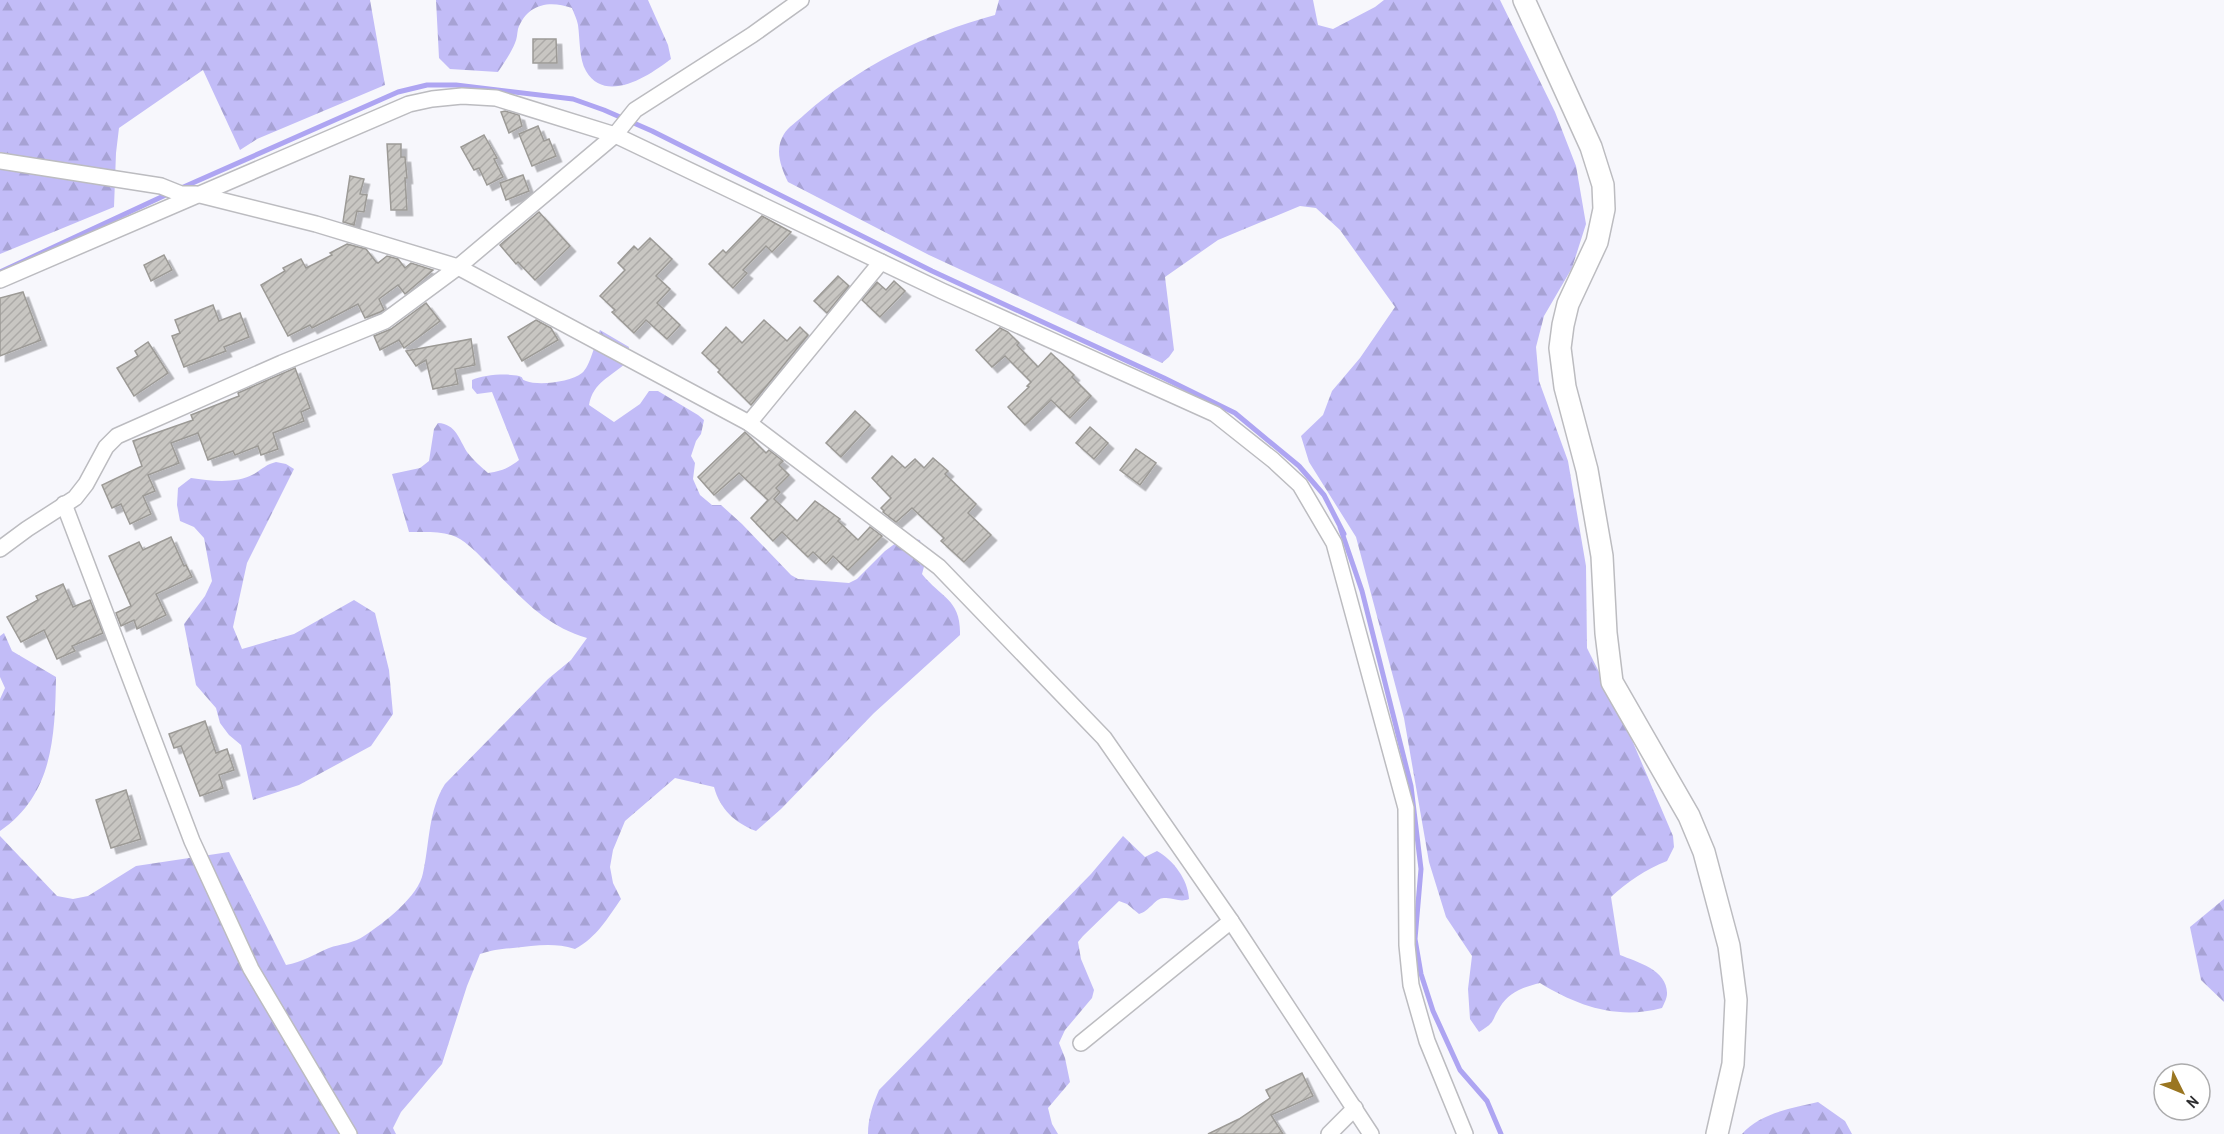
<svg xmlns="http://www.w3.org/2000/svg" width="2224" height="1134" viewBox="0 0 2224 1134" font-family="'Archivo Narrow',sans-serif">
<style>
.forest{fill:url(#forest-firs)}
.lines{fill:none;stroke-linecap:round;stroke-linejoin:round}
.stream{stroke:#aea5f2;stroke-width:5}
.building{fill:url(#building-hatch);stroke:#9c9a96;stroke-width:1.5;filter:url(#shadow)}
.minor-casing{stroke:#bcbcc0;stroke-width:18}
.secondary-casing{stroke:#bcbcc0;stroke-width:24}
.minor{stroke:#fff;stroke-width:15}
.secondary{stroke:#fff;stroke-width:21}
</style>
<defs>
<pattern id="forest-firs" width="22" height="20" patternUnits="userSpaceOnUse" patternTransform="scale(1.5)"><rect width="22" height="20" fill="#c2bcf7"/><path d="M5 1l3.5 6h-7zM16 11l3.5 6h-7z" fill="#a7a2d4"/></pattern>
<pattern id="building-hatch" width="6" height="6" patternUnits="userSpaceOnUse" patternTransform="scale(1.5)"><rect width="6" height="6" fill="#c8c6c2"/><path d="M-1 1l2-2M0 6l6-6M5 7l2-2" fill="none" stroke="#acaaa7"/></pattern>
<filter id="shadow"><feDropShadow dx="5.5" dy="5.5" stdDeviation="0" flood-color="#0004"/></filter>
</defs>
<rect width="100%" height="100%" fill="#f7f7fc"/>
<g class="forest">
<polygon points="0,0 370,0 385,85 257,139 240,150 203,70 119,128 116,153 114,207 0,254"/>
<path d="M436,0H648L668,45L671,59C650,75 606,105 586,71C579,59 580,39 578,25C577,19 574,14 572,8C549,0 527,4 518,29C517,34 517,39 515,43C511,53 504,63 498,72L450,69L439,58Z"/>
<path d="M999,0H1313L1318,25L1333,29L1375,7L1384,0H1500L1555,112L1576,166L1586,224L1572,268L1544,316L1536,347L1539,381L1568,461L1586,566L1587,648L1626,726L1673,836L1674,847L1667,861C1646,869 1627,882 1611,897L1620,955C1637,962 1668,970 1667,994C1667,998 1664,1004 1662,1008C1618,1020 1577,1006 1540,983C1524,987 1509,992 1500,1007C1491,1021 1496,1022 1479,1032L1470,1019L1468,989L1472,956L1446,917L1429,862L1404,718L1356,537L1309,462L1301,436L1323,415L1332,391L1360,358L1395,307L1340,230L1316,208L1300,206L1218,240L1165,277L1174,350L1169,357L1162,363L929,255L788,182C781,167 774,150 784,134C788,127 798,121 804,115C859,66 925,34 995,15Z"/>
<path d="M600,330L629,347L627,362C611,377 593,382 589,405L614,422L640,404L649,391H658L698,415L704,420L701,434L696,441L691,456L695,463L693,479L700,495L712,505H721L742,524L791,575L798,579L849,583L857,579L885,551L904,537L920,540L925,563L922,574C941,598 961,599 960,635L874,713L781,809L756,831C735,823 720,809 714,787L675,778L625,821L613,850L610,867L613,883L621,899C607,919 597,937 575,949C552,942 535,946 513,948C501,949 492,950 480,954L467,986L442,1064L401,1112L393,1128L396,1134H0V836L57,896L73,899L88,896L136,866L229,852L286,965C302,962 315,954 329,948C340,944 355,943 364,936C384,923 419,896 423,873C430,842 428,811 445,784L548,679L571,660L587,638C541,625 517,592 484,560C475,551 464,539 451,535C439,531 422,532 409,532L392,474L420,468L429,461L434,429L438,423C456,424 459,439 467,452C473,460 481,467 488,473C501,471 509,468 519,460L492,392L477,394L472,388V380C482,375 507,373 519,376C525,378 520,379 526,381C539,386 571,382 582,373C590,367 596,340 600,330Z"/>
<path d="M276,462L286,464L294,469L247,563L233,627L242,649L294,634L354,600L375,613L389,670L393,714L371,746L299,785L253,800L241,745L229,735L220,723L216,708L196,685L184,624L205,596L212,581L204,538L194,527L180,521L177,505L178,488L191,478C211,481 236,484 254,474C262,469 267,464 276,462Z"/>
<path d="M4,633L12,651L56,677C55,736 53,795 0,831V699L5,688L0,677V636Z"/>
<path d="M1123,836L1145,857L1157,851C1173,860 1188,879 1189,899C1179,903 1174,897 1164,898C1155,898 1150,911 1139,914L1127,904L1119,901L1083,936L1078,942L1081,959L1094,990L1092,998L1065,1030L1059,1043L1065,1058L1070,1082L1048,1108L1052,1124L1058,1134H868C868,1118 873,1104 879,1090L1091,874Z"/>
<polygon points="2224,899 2224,1002 2201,980 2190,927"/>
<path d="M1818,1102L1845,1121L1852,1134H1742C1760,1113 1792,1108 1818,1102Z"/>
</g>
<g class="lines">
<g class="stream">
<polyline points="179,189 398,92 427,85 456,85 573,99 604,110 652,131 932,271 1164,378 1235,413 1299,466 1324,495 1344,534 1340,527 1362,591 1411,786 1421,869 1415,939 1421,974 1433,1011 1460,1070 1487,1101 1501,1134"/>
<polyline points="0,272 170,193"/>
</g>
</g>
<g class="building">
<polygon points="533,39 556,39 557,63 533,63"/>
<polygon points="505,111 519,115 522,126 509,133 501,112"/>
<polygon points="538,126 544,141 549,139 556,156 532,166 519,134"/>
<polygon points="484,135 497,158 494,159 503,177 487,185 479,168 474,170 461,147"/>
<polygon points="387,144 401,144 401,157 405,157 407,178 405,178 407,210 391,210"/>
<polygon points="523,175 529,191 506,200 500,183"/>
<polygon points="350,176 364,179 360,194 367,195 364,212 357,211 354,225 343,222"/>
<polygon points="539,212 570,246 535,280 518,262 516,264 500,245"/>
<polygon points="762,216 791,232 772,252 766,246 743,270 747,273 733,288 709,264 723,250 726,253"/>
<polygon points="650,238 672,259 656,276 670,289 657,303 680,325 667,339 646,320 634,333 612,312 615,310 600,296 625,270 618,263 634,246 638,250"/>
<polygon points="347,244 366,249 376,262 378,263 387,256 398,259 405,268 411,263 433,270 405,294 398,285 379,299 384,310 380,312 365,318 358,304 312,328 310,325 288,336 261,285 285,271 283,268 301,259 306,268 332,255 330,253"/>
<polygon points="164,255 172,270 151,281 144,265"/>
<polygon points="838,276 849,286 827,313 814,301"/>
<polygon points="894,281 905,291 880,317 862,300 877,282 886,290"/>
<polygon points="23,292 41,340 0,356 0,298"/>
<polygon points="426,303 440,321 404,348 399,340 380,350 374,336 391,329"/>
<polygon points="213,305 219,321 240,313 249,337 224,347 226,351 184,367 172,336 180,333 175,320"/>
<polygon points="536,320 551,328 558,340 522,361 508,337"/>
<polygon points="764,320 787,341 800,327 808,335 751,405 718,372 720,370 702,353 726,327 742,343"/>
<polygon points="1000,328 1008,332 1019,343 1017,345 1038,367 1051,353 1074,375 1072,377 1091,396 1070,418 1051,400 1025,425 1008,407 1029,387 1027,386 1031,382 1005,356 992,367 976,350"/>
<polygon points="471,339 475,365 455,369 458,384 433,389 426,360 416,366 406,351"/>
<polygon points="148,342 168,373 134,396 117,368 138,356 135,351"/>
<polygon points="295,368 310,408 301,412 304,421 273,433 278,449 261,455 258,446 235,455 233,451 208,460 198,433 171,443 179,463 148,475 155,491 143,496 151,514 130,524 121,504 112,508 102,485 142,466 133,441 193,420 191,415 239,396 238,393"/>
<polygon points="855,411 870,425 841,457 826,443"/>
<polygon points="1090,427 1108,443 1094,459 1076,443"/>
<polygon points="745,432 766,453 769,450 783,461 779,465 789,475 776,488 780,492 774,499 797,521 815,501 840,519 838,521 858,540 870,527 882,536 848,570 833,556 826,564 813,552 808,557 782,532 773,541 751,518 768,500 739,473 714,495 698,477"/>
<polygon points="1136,449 1156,463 1140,485 1120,470"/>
<polygon points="892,456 905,468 915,459 924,468 933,458 948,471 945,474 976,504 968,513 991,535 964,562 941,541 944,538 912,508 896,522 883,512 884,511 881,508 891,498 872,478"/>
<polygon points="171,537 184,566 186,565 192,577 156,594 166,615 137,629 134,620 121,626 116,613 131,606 109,556 139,542 143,550"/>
<polygon points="63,584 73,607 90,600 103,633 72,646 75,651 57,659 44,630 21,642 7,617 38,600 36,596"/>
<polygon points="205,721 216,753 227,749 234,770 219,775 223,788 200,796 181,746 174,748 169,734"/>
<polygon points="126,790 141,839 111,848 96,800"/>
<polygon points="1302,1073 1313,1096 1271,1115 1283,1134 1208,1134 1239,1119 1270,1098 1266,1090"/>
</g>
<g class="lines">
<defs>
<g id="minor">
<polyline points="0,161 161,186 181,194 196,194 316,224 458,267 749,423 939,567 1104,738 1231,921 1371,1134"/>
<polyline points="0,280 409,104 432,99 462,96 496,98 615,135 942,291 1215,414 1273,460 1300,485 1334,543 1406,808 1407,945 1411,985 1427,1041 1465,1134"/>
<polyline points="749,423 881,262"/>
<polyline points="64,504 192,841 251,969 349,1134"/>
<polyline points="0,549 27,529 75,498 86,484 106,447 117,436 282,363 385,321 458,267 615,135 635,110 752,35 801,0"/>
<polyline points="1081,1043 1231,921"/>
<polyline points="1329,1134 1355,1108"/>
</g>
<polyline id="secondary" points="1524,0 1591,147 1603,185 1604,209 1597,242 1568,304 1563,325 1560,348 1565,387 1587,470 1602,556 1606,633 1612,682 1689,816 1704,852 1729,946 1736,1000 1733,1064 1717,1134"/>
</defs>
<use href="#minor" class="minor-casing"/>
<use href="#secondary" class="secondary-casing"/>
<use href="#minor" class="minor"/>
<use href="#secondary" class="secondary"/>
</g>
<g transform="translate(2182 1092) rotate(133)"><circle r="28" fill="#ffffff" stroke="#ababac" stroke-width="1.5"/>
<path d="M0-4.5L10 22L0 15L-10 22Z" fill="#9a7621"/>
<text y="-9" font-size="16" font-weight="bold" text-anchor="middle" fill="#2e2e30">N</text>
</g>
</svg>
